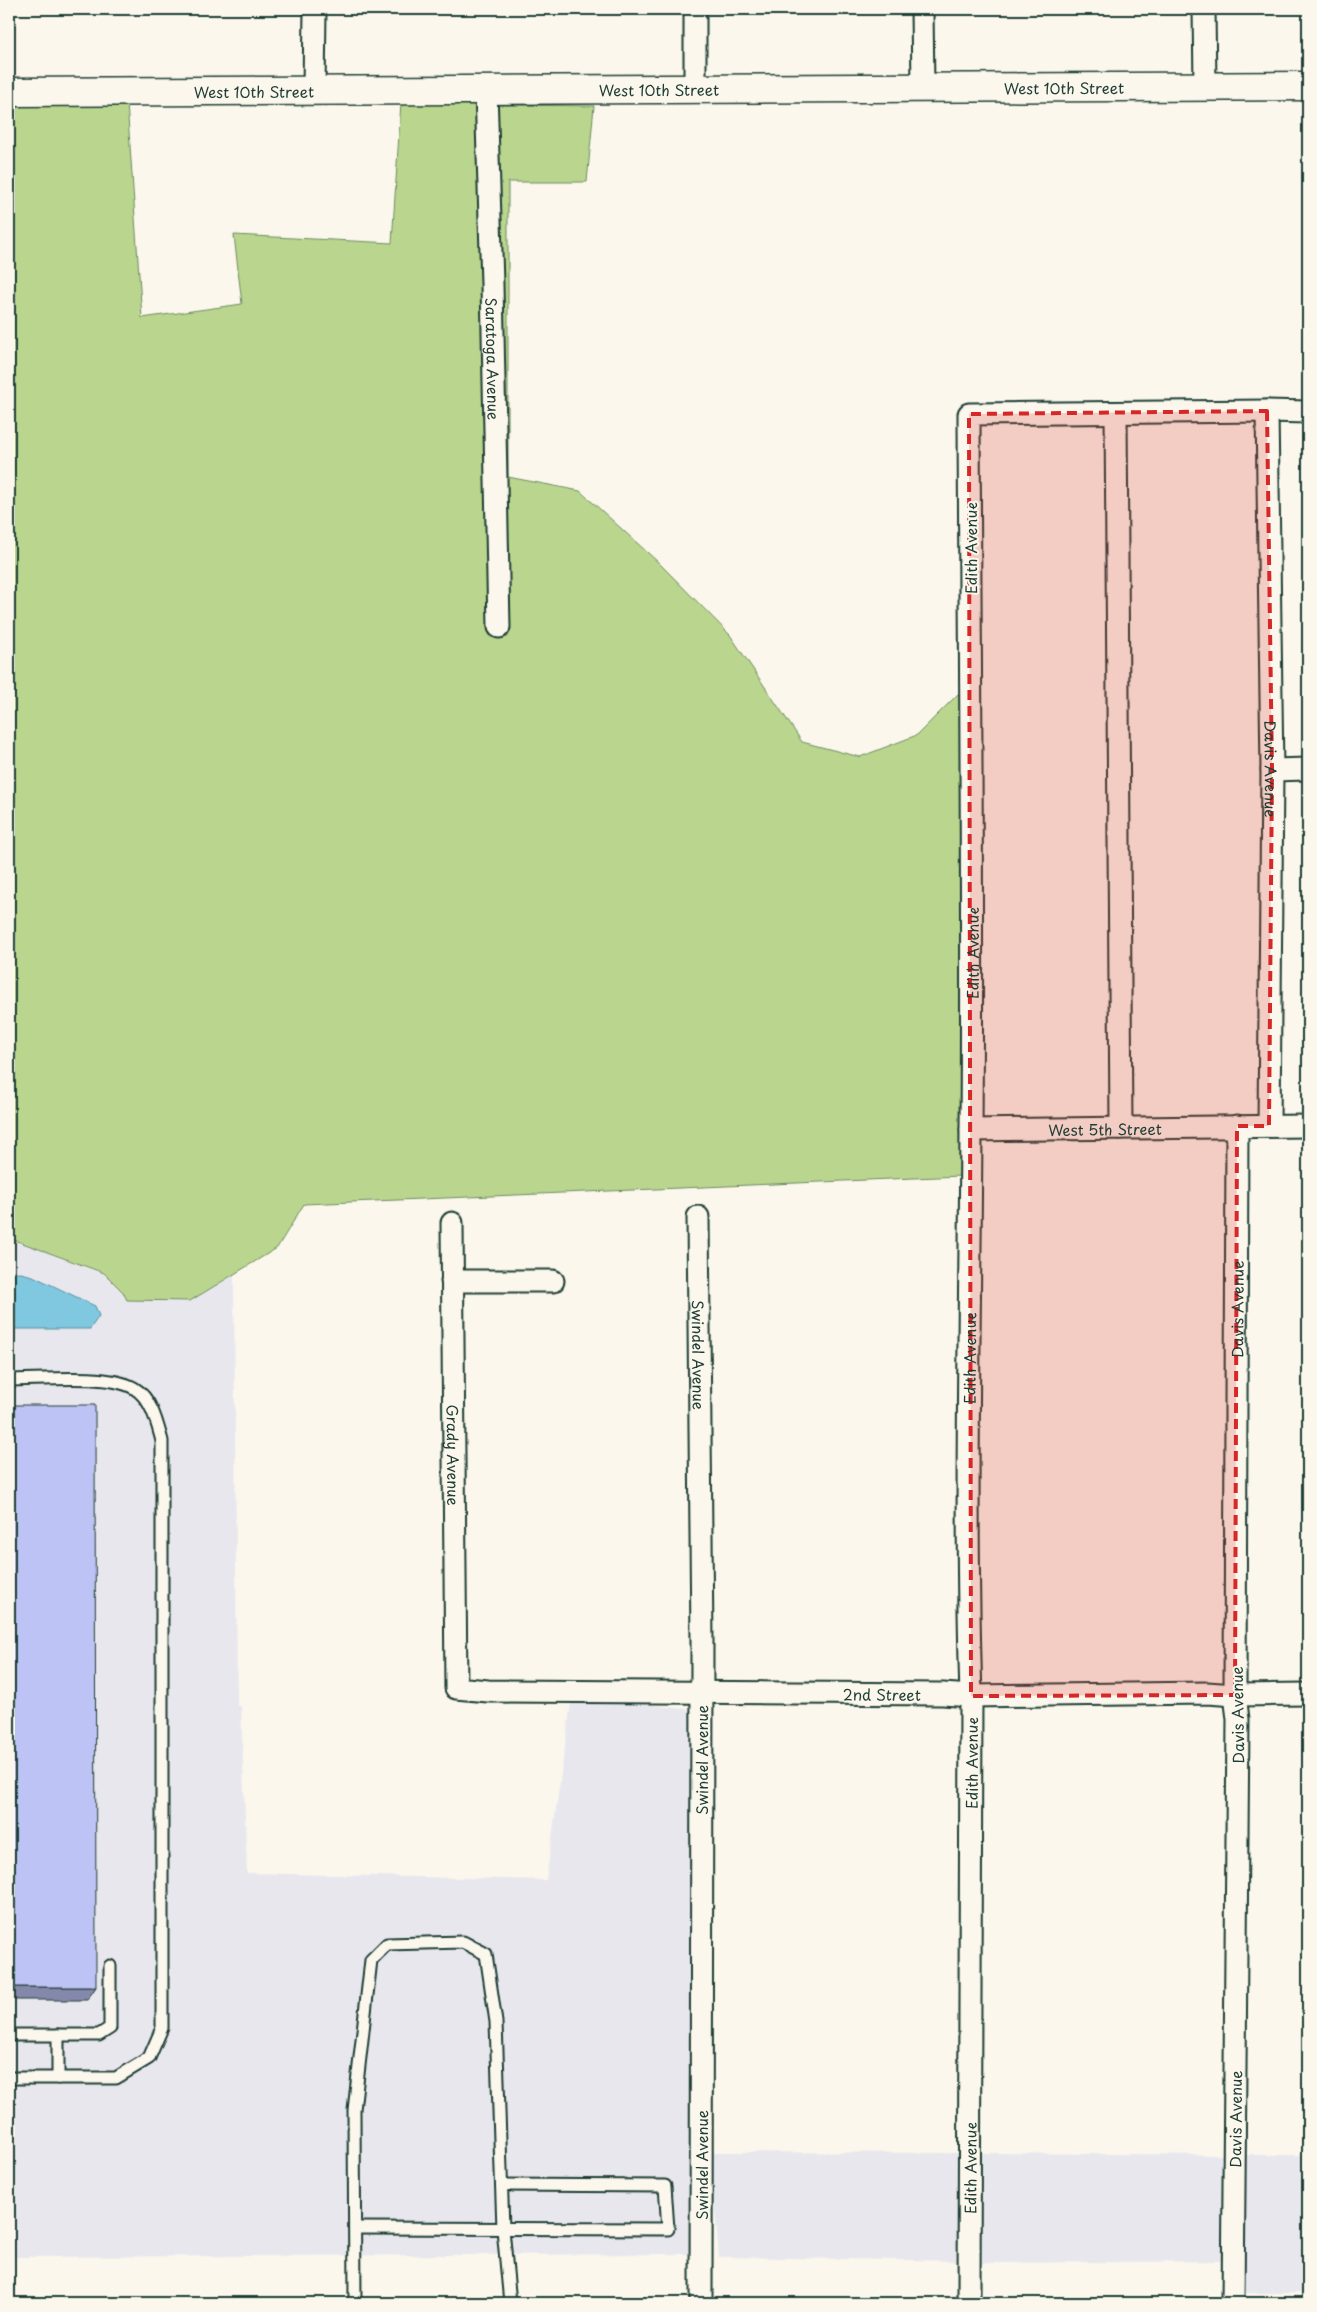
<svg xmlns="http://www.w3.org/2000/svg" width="1317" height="2312" viewBox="0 0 1317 2312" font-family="'Playpen Sans',sans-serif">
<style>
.built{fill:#e8e7ee}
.green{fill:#bad68e;stroke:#6c8a61}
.water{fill:#7fc8e0;stroke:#59909b}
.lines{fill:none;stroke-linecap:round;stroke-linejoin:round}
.service-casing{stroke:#1f3d34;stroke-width:15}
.minor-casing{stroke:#1f3d34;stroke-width:25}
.tertiary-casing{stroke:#1f3d34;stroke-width:31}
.service{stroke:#fbf7ec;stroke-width:11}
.minor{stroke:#fbf7ec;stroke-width:21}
.tertiary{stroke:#fbf7ec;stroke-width:28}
.shaded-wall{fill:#8488ab;stroke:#1f3d34}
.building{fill:#bdc3f4;stroke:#1f3d34}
.marked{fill:#d62828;fill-opacity:0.2;stroke:#d62828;stroke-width:4;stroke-dasharray:10 6;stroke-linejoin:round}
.labels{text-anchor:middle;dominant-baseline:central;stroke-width:4;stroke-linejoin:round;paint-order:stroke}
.street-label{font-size:15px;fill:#1f3d34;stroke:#fbf7ec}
</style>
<rect width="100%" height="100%" fill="#fbf7ec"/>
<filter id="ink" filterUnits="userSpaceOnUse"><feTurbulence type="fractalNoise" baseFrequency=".02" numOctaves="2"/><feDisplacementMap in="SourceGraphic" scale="10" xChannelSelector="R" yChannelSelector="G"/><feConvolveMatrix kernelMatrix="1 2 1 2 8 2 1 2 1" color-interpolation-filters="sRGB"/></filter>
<g filter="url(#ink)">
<g class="built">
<polygon points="9,1238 104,1274 123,1292 190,1301 234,1275 237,1706 241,1706 247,1873 546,1880 571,1703 637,1703 692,1710 690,2254 9,2257 9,1329 90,1329 95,1306 33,1276 9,1270"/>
<polygon points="710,2152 960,2153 962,2261 719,2257"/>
<polygon points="979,2153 1226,2155 1225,2261 980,2263"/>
<polygon points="1244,2155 1308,2155 1308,2293 1243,2293"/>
</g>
<polygon class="green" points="401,102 477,105 483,284 490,637 508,637 502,284 495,105 594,106 587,182 508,182 508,477 580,491 659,563 730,635 802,742 860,757 917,735 960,692 961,1176 304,1204 277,1248 190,1301 127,1300 123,1292 104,1273 9,1238 9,107 127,103 142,318 242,304 234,235 392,243"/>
<polygon class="water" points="9,1270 33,1276 95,1306 99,1316 90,1329 9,1329"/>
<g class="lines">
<defs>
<g id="service">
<path d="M9,1380C41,1380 108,1373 134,1388C152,1399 157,1423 162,1441V2028L149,2058L116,2078H9"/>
<polyline points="9,2035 99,2035 110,2028 110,1966"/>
<polyline points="58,2035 58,2078"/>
<polyline points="355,2228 668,2229 665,2186 503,2185"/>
<polyline points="355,2303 354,2110 371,1960 387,1944 463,1942 486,1954 496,2022 503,2229 510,2303"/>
</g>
<g id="minor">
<polyline points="695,9 695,89"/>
<polyline points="922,9 923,88"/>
<polyline points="1204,9 1205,86"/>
<polyline points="314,90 315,9"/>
<path id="s1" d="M486,90L492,284L499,627"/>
<path id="s2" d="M1267,411L1272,770L1269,1126"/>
<polyline points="1116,413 1121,1128"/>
<polyline points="1272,770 1308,769"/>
<path id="s3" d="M971,1130L1308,1126"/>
<path id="s4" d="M698,1217L702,1642L701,2303"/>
<path id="s5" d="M452,1223L456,1688L488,1691L943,1694L971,1696L1207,1693L1235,1695L1308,1694"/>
<polyline points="452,1281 553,1281"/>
<path id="s6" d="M969,2303L971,1696C965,1507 970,1318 971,1129C973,891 970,652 969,414L1267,411L1308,412"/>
<path id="s7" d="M1233,2303L1238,1719L1235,1695L1237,1126"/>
</g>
<g id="tertiary">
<path id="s8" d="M9,92L1308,86"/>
</g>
</defs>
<use href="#service" class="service-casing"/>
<use href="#minor" class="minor-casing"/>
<use href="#tertiary" class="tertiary-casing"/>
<use href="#service" class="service"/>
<use href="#minor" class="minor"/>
<use href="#tertiary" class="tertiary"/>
</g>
<polygon class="shaded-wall" points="9,1987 96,1987 87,2000 9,2000"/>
<polygon class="building" points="9,1405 95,1405 96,1987 9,1987"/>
</g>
<path class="marked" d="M1267,411L1272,770L1269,1126H1237L1235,1695L971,1696L969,414Z"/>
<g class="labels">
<g class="street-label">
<text stroke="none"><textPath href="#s8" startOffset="1055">West 10th Street</textPath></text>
<text stroke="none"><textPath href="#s8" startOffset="650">West 10th Street</textPath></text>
<text stroke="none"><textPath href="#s8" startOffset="245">West 10th Street</textPath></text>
<text stroke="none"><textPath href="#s1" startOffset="269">Saratoga Avenue</textPath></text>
<text transform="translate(970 548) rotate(-90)">Edith Avenue</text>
<text stroke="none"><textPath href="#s2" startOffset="358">Davis Avenue</textPath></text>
<text stroke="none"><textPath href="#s6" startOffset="1350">Edith Avenue</textPath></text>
<text stroke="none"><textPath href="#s3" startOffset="134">West 5th Street</textPath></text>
<text stroke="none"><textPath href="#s7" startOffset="994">Davis Avenue</textPath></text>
<text stroke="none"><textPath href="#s4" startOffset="138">Swindel Avenue</textPath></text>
<text stroke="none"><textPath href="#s6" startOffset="945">Edith Avenue</textPath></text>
<text stroke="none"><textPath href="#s5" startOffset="232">Grady Avenue</textPath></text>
<text stroke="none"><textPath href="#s5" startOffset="891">2nd Street</textPath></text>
<text transform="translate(1237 1715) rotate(-91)">Davis Avenue</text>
<text transform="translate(701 1760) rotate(-90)">Swindel Avenue</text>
<text stroke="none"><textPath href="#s6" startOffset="540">Edith Avenue</textPath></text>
<text stroke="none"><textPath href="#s7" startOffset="184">Davis Avenue</textPath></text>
<text transform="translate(701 2165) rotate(-90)">Swindel Avenue</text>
<text stroke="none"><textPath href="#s6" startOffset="135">Edith Avenue</textPath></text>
</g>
</g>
<rect width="1317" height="2312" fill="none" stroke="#fbf7ec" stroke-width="30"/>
<rect x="15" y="15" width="1287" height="2282" fill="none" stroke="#1f3d34" stroke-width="2" filter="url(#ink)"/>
</svg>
